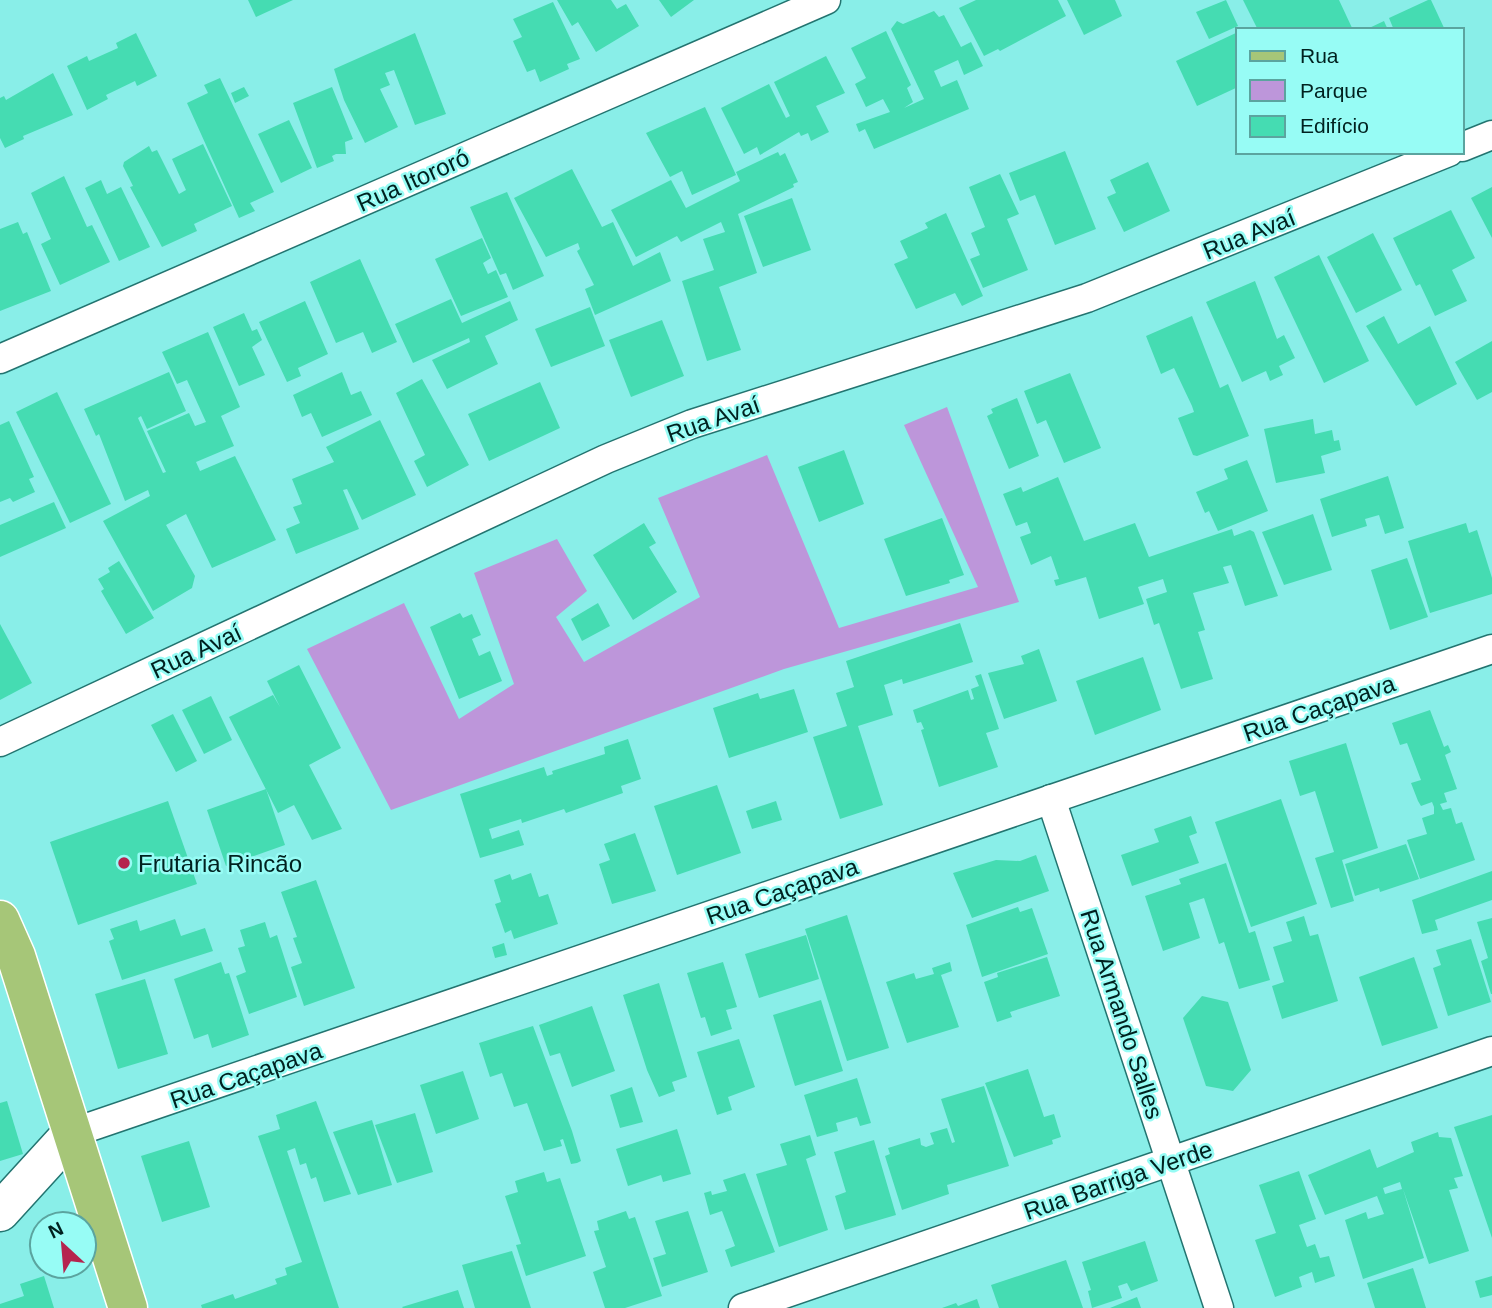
<svg xmlns="http://www.w3.org/2000/svg" width="1492" height="1308" viewBox="0 0 1492 1308" font-family="Helvetica,sans-serif">
<style>
.green{fill:#bd96da}
.building{fill:#45dcb2;fill-rule:evenodd}
.lines{fill:none;stroke-linecap:round;stroke-linejoin:round}
.street-casing{stroke:#237470;stroke-width:31}
.secondary-casing{stroke:#237470;stroke-width:41}
.primary-casing{stroke:#fff;stroke-width:41}
.street{stroke:#fff;stroke-width:28}
.secondary{stroke:#fff;stroke-width:38}
.primary{stroke:#a6c678;stroke-width:38}
.poi-dot{fill:#b5244e;stroke:#97fcf5;stroke-width:2.5}
.labels{text-anchor:middle;dominant-baseline:central;stroke-width:5;stroke-linejoin:round;paint-order:stroke}
.street-label{font-size:24px;fill:#00211f;stroke:#97fcf5}
.poi-label{font-size:24px;fill:#00211f;stroke:#97fcf5;text-anchor:start}
</style>
<rect width="100%" height="100%" fill="#89eee8"/>
<polygon class="green" points="947,407 1019,602 784,669 391,810 307,649 404,603 459,719 514,684 474,573 557,539 587,591 556,617 584,662 700,597 658,498 767,455 839,628 978,587 904,425"/>
<g class="building">
<polygon points="248,0 293,0 256,17"/>
<polygon points="557,0 611,0 617,9 626,4 639,26 596,52 578,22 572,26"/>
<polygon points="659,0 694,0 671,17"/>
<polygon points="976,0 1058,0 1066,16 1000,51 998,49 984,56 959,8"/>
<polygon points="1067,0 1115,0 1122,16 1084,35"/>
<polygon points="1226,0 1238,26 1209,39 1196,12"/>
<polygon points="1243,0 1339,0 1353,30 1258,30"/>
<polygon points="1428,0 1431,0 1445,30 1394,30 1389,18"/>
<polygon points="553,2 580,59 567,64 569,69 540,82 535,69 527,72 513,41 522,37 513,19"/>
<polygon points="934,11 939,17 944,15 961,47 971,42 983,66 964,75 958,60 934,71 941,87 957,80 969,109 874,149 865,129 859,132 856,124 890,112 883,99 866,107 855,84 866,78 851,48 886,31 911,85 907,88 913,102 904,108 924,99 891,29 897,21 903,24"/>
<polygon points="1384,21 1388,30 1365,30"/>
<polygon points="1238,32 1238,87 1197,106 1176,61"/>
<polygon points="136,33 157,76 137,86 135,81 106,95 108,99 87,110 67,66 87,56 89,61 118,48 116,43"/>
<polygon points="415,33 446,114 415,125 394,70 385,73 390,85 380,89 398,127 365,143 344,100 334,69"/>
<polygon points="826,56 845,93 816,106 829,132 811,141 808,133 801,136 799,132 760,155 757,147 744,154 721,108 769,84 786,118 790,116 774,82"/>
<polygon points="53,73 73,115 23,136 24,139 5,148 0,138 0,98 4,96 6,100"/>
<polygon points="220,78 274,192 250,203 255,211 239,218 187,103 208,93 204,85"/>
<polygon points="244,87 249,96 235,103 231,93"/>
<polygon points="332,87 353,139 345,142 346,154 336,154 332,156 334,161 317,168 293,103"/>
<polygon points="705,107 736,175 692,195 682,171 670,177 646,133"/>
<polygon points="289,120 312,168 281,183 258,134"/>
<polygon points="203,144 232,206 194,224 197,231 162,247 130,187 133,186 123,166 124,162 149,146 152,152 157,150 179,194 186,190 172,159"/>
<polygon points="1065,151 1096,229 1055,245 1035,195 1020,201 1009,173"/>
<polygon points="778,152 780,156 785,153 798,182 793,184 794,187 738,214 757,273 719,287 741,350 707,361 682,281 714,270 703,239 725,232 721,222 681,242 677,236 636,257 611,210 671,180 686,208 740,181 736,172"/>
<polygon points="1148,162 1170,211 1124,232 1107,197 1116,193 1110,180"/>
<polygon points="572,169 602,227 613,222 633,266 660,252 671,281 595,315 585,289 594,285 577,251 580,249 578,243 546,257 514,198"/>
<polygon points="1000,174 1019,214 1007,219 1028,270 983,288 970,259 980,255 971,233 985,227 969,187"/>
<polygon points="64,176 87,227 92,225 110,262 60,285 41,244 51,239 31,193"/>
<polygon points="101,180 107,194 121,187 150,247 119,261 85,188"/>
<polygon points="1492,187 1492,238 1471,198"/>
<polygon points="507,192 544,276 513,290 506,273 500,275 470,207"/>
<polygon points="792,198 811,250 763,267 744,216"/>
<polygon points="1451,210 1475,258 1452,270 1467,301 1435,316 1420,284 1416,286 1393,238"/>
<polygon points="946,213 983,296 962,306 955,293 916,309 894,264 908,258 900,241 928,228 925,223"/>
<polygon points="18,222 23,234 27,232 51,291 0,311 0,229"/>
<polygon points="1373,233 1402,290 1356,313 1327,257"/>
<polygon points="482,238 491,258 483,263 488,274 496,270 508,297 461,316 435,259"/>
<polygon points="1319,255 1369,361 1324,383 1274,277"/>
<polygon points="360,259 397,342 372,353 363,332 336,343 310,282"/>
<polygon points="1255,281 1277,339 1284,335 1295,358 1279,366 1283,375 1270,381 1266,371 1242,382 1206,302"/>
<polygon points="451,299 462,323 510,301 518,320 485,336 498,364 447,389 432,360 470,342 469,338 413,363 395,324"/>
<polygon points="305,301 328,354 298,368 301,376 287,382 259,322"/>
<polygon points="590,307 605,346 551,367 535,329"/>
<polygon points="244,313 252,331 257,329 262,340 252,347 265,375 239,386 213,327"/>
<polygon points="1192,316 1220,388 1228,384 1249,436 1197,456 1193,455 1178,418 1194,412 1192,406 1174,368 1161,374 1146,336"/>
<polygon points="1384,316 1398,344 1430,326 1457,384 1416,406 1366,326"/>
<polygon points="662,320 684,376 631,397 609,340"/>
<polygon points="208,332 240,407 221,416 234,446 196,462 200,471 235,456 276,540 212,568 186,514 166,525 195,576 192,588 153,611 103,521 150,496 148,490 125,501 99,434 96,436 84,409 169,372 186,411 147,429 141,416 138,418 163,473 166,472 147,431 189,413 195,426 206,422 187,380 177,384 162,352"/>
<polygon points="1492,341 1492,392 1477,400 1455,362"/>
<polygon points="342,372 351,395 361,391 372,415 322,437 311,413 302,417 293,395"/>
<polygon points="1070,373 1101,448 1064,463 1046,420 1037,424 1024,391"/>
<polygon points="422,379 469,465 427,487 414,461 425,455 396,393"/>
<polygon points="540,382 560,428 489,461 468,414"/>
<polygon points="57,392 111,504 70,523 16,412"/>
<polygon points="1017,398 1039,456 1009,469 987,416 993,413 991,409"/>
<polygon points="1313,419 1315,434 1332,430 1334,441 1339,440 1341,450 1321,456 1325,473 1276,483 1264,429"/>
<polygon points="380,420 416,495 362,520 347,489 343,490 359,529 296,554 286,529 300,523 293,507 302,504 292,479 334,462 326,447"/>
<polygon points="9,421 34,477 29,479 35,492 13,502 10,498 0,502 0,425"/>
<polygon points="844,450 864,504 819,522 798,467"/>
<polygon points="1247,460 1268,511 1218,531 1209,511 1205,513 1196,492 1228,479 1224,469"/>
<polygon points="1388,476 1404,528 1385,534 1379,515 1365,519 1367,526 1332,537 1320,499"/>
<polygon points="1058,477 1084,541 1135,523 1149,557 1232,529 1234,536 1250,530 1254,532 1278,596 1245,606 1231,565 1223,567 1229,583 1193,593 1205,630 1198,632 1213,679 1181,689 1159,623 1154,625 1146,599 1167,592 1163,579 1138,587 1144,604 1099,619 1086,577 1056,586 1054,580 1059,579 1051,556 1031,565 1020,537 1031,533 1027,522 1016,526 1003,494 1021,487 1023,492"/>
<polygon points="54,502 66,528 0,557 0,525"/>
<polygon points="1313,514 1332,570 1284,585 1262,532"/>
<polygon points="942,518 964,575 949,580 950,583 906,596 884,539"/>
<polygon points="644,523 656,543 649,547 677,592 633,620 593,555"/>
<polygon points="1466,523 1469,533 1477,530 1492,578 1492,594 1430,613 1408,541"/>
<polygon points="1407,558 1428,617 1390,630 1371,570"/>
<polygon points="119,561 154,618 126,634 101,591 104,589 98,579 110,572 108,568"/>
<polygon points="598,603 610,626 582,641 571,619"/>
<polygon points="460,613 463,618 472,614 481,635 472,639 479,656 490,651 502,681 459,699 430,627"/>
<polygon points="960,623 973,662 903,684 902,679 884,685 893,715 858,726 883,805 840,819 813,737 847,726 836,693 854,687 846,661"/>
<polygon points="0,624 32,683 0,700"/>
<polygon points="1039,649 1057,701 1004,719 988,673 1024,664 1021,656"/>
<polygon points="1143,657 1161,710 1095,735 1076,681"/>
<polygon points="299,665 341,748 309,765 342,829 312,840 294,805 278,813 229,717 273,695 280,707 267,681"/>
<polygon points="981,674 999,729 986,733 998,767 939,787 921,730 924,729 921,722 917,723 913,710 968,690 971,700 974,699 971,689 979,686 975,676"/>
<polygon points="794,689 808,732 729,758 713,708 758,693 760,699"/>
<polygon points="211,696 232,740 204,754 182,710"/>
<polygon points="1430,710 1444,747 1448,745 1451,752 1445,755 1457,789 1444,793 1447,802 1440,804 1443,810 1451,808 1456,824 1462,822 1475,860 1420,879 1407,840 1427,834 1422,818 1434,814 1434,807 1432,802 1421,806 1418,801 1411,783 1421,780 1407,743 1400,745 1392,723"/>
<polygon points="173,714 197,761 176,772 151,725"/>
<polygon points="628,739 641,779 621,786 623,793 566,813 564,809 522,823 521,819 489,829 492,839 519,830 524,845 480,858 460,794 544,767 547,776 553,774 552,771 605,754 604,747"/>
<polygon points="1346,743 1378,848 1342,860 1354,901 1331,908 1315,858 1334,852 1315,791 1300,796 1289,761"/>
<polygon points="717,785 741,853 677,875 654,806"/>
<polygon points="266,789 285,845 226,866 207,810"/>
<polygon points="1281,799 1317,904 1251,927 1215,822"/>
<polygon points="168,801 197,884 78,925 50,842"/>
<polygon points="776,801 782,820 752,829 746,811"/>
<polygon points="1191,816 1197,833 1189,836 1199,863 1132,886 1121,855 1159,842 1154,829"/>
<polygon points="635,833 656,891 612,904 599,864 610,860 604,844"/>
<polygon points="1406,844 1419,879 1380,892 1379,888 1355,896 1345,864"/>
<polygon points="1036,855 1049,891 972,918 953,873 996,860 1020,861"/>
<polygon points="1226,863 1249,933 1255,931 1270,980 1239,989 1224,942 1219,944 1204,898 1189,903 1200,938 1163,951 1145,896 1181,884 1179,879"/>
<polygon points="1492,871 1492,900 1435,920 1438,930 1422,934 1412,900"/>
<polygon points="531,873 539,897 548,894 558,924 514,939 511,930 505,933 495,904 501,902 494,880 510,874 512,880"/>
<polygon points="316,880 355,988 304,1006 291,967 302,963 293,938 297,937 281,892"/>
<polygon points="1018,907 1020,912 1032,908 1048,954 982,977 966,925"/>
<polygon points="847,915 889,1048 847,1061 805,929"/>
<polygon points="1304,916 1310,936 1318,934 1338,1001 1282,1019 1272,986 1284,982 1273,947 1292,941 1286,922"/>
<polygon points="1492,918 1492,994 1491,994 1481,961 1488,958 1477,922"/>
<polygon points="175,919 181,936 205,928 213,951 122,980 109,941 114,939 110,929 137,920 140,931"/>
<polygon points="265,922 270,938 277,935 297,997 249,1014 236,976 246,972 238,948 245,946 240,930"/>
<polygon points="806,935 819,979 759,998 745,954"/>
<polygon points="1471,939 1491,1002 1448,1016 1433,968 1441,965 1436,950"/>
<polygon points="504,943 507,955 495,958 492,947"/>
<polygon points="1047,957 1060,996 1010,1012 1012,1017 997,1022 984,982 998,977 997,973"/>
<polygon points="1414,957 1438,1028 1382,1046 1359,977"/>
<polygon points="221,962 225,974 229,973 249,1035 212,1048 208,1034 194,1039 174,979"/>
<polygon points="723,962 737,1007 726,1010 732,1029 711,1036 705,1017 701,1018 687,973"/>
<polygon points="950,962 952,971 941,975 959,1027 907,1043 886,982 914,973 916,979 934,974 932,968"/>
<polygon points="145,979 168,1054 118,1069 95,994"/>
<polygon points="659,983 687,1077 672,1082 675,1091 659,1097 647,1070 623,995"/>
<polygon points="1202,996 1228,1002 1251,1070 1233,1091 1206,1086 1183,1018"/>
<polygon points="821,1000 843,1071 795,1086 773,1015"/>
<polygon points="592,1006 615,1071 572,1087 560,1053 550,1056 539,1025"/>
<polygon points="533,1026 572,1131 581,1161 577,1163 571,1164 563,1139 560,1140 562,1146 544,1151 527,1103 514,1107 502,1073 490,1077 479,1043"/>
<polygon points="739,1039 755,1087 728,1097 732,1110 717,1115 697,1052"/>
<polygon points="1028,1069 1044,1117 1054,1114 1061,1137 1052,1140 1053,1144 1014,1157 985,1083"/>
<polygon points="463,1071 479,1119 436,1134 420,1085"/>
<polygon points="857,1078 871,1123 860,1126 857,1117 836,1123 838,1131 817,1137 804,1095"/>
<polygon points="984,1086 1009,1166 947,1185 949,1194 902,1210 885,1156 890,1154 888,1148 920,1138 921,1145 926,1147 934,1144 930,1133 947,1128 952,1143 955,1142 941,1099"/>
<polygon points="632,1087 643,1122 620,1128 610,1095"/>
<polygon points="7,1101 23,1154 0,1161 0,1103"/>
<polygon points="316,1101 351,1194 324,1202 316,1177 311,1179 306,1163 300,1165 295,1148 287,1151 339,1308 202,1308 201,1305 233,1294 235,1299 277,1284 275,1279 287,1275 285,1268 302,1262 258,1136 280,1129 276,1115"/>
<polygon points="415,1113 433,1172 397,1183 375,1125"/>
<polygon points="1492,1115 1492,1238 1454,1127"/>
<polygon points="372,1120 392,1185 358,1195 333,1132"/>
<polygon points="677,1129 691,1174 663,1182 661,1175 628,1186 616,1149"/>
<path d="M1438,1132L1439,1137L1451,1138L1463,1176L1454,1178L1458,1188L1449,1190L1469,1251L1429,1264L1403,1189L1424,1258L1363,1279L1345,1220L1366,1212L1368,1219L1384,1214L1377,1196L1325,1215L1308,1175L1370,1149L1377,1168L1414,1152L1411,1142ZM1400,1182L1402,1189L1385,1194L1383,1188Z"/>
<polygon points="810,1135 816,1155 806,1159 828,1230 779,1247 756,1174 787,1165 780,1144"/>
<polygon points="874,1140 896,1215 845,1230 835,1196 846,1192 834,1152"/>
<polygon points="189,1141 210,1207 162,1222 141,1156"/>
<polygon points="1299,1171 1316,1219 1299,1225 1307,1247 1315,1244 1320,1258 1329,1256 1335,1276 1315,1283 1312,1272 1299,1277 1302,1287 1275,1297 1255,1240 1276,1233 1259,1185"/>
<polygon points="544,1172 547,1182 560,1178 586,1256 526,1276 516,1245 521,1244 505,1196 518,1192 515,1181"/>
<polygon points="745,1173 775,1252 731,1267 725,1250 735,1246 722,1211 710,1215 704,1193 711,1191 712,1195 727,1191 723,1180"/>
<polygon points="626,1211 629,1219 635,1217 662,1296 625,1308 605,1308 593,1272 606,1267 594,1231 599,1230 597,1221"/>
<polygon points="688,1211 708,1272 662,1287 653,1258 666,1254 655,1221"/>
<polygon points="1145,1241 1158,1281 1131,1291 1127,1283 1118,1286 1122,1298 1092,1308 1088,1291 1091,1290 1082,1262"/>
<polygon points="512,1251 531,1308 475,1308 462,1265"/>
<polygon points="1066,1260 1083,1308 999,1308 991,1285"/>
<polygon points="1413,1268 1426,1308 1375,1308 1367,1283"/>
<polygon points="44,1276 54,1308 0,1308 0,1304 24,1296 20,1284"/>
<polygon points="1492,1276 1492,1295 1480,1298 1475,1281"/>
<polygon points="458,1290 464,1308 403,1308 402,1307"/>
<polygon points="1137,1297 1141,1308 1110,1308"/>
<polygon points="977,1299 980,1308 942,1308 956,1303 958,1306"/>
</g>
<g class="lines">
<defs>
<g id="street">
<polyline points="1462,147 1492,135"/>
<polyline points="0,359 826,0"/>
<polyline points="0,742 606,459 692,424 1087,298 1449,152"/>
<polyline points="1051,799 1219,1308"/>
<polyline points="72,1133 1492,649"/>
<polyline points="743,1308 1492,1051"/>
</g>
<polyline id="secondary" points="0,1212 72,1133"/>
<polyline id="primary" points="0,920 16,956 128,1308"/>
</defs>
<use href="#street" class="street-casing"/>
<use href="#secondary" class="secondary-casing"/>
<use href="#primary" class="primary-casing"/>
<use href="#street" class="street"/>
<use href="#secondary" class="secondary"/>
<use href="#primary" class="primary"/>
</g>
<circle class="poi-dot" cx="124" cy="863" r="7"/>
<g class="labels">
<g class="street-label">
<text transform="translate(413 180) rotate(-24)">Rua Itororó</text>
<text transform="translate(1249 234) rotate(-22)">Rua Avaí</text>
<text transform="translate(713 419) rotate(-19)">Rua Avaí</text>
<text transform="translate(196 651) rotate(-25)">Rua Avaí</text>
<text transform="translate(1319 708) rotate(-19)">Rua Caçapava</text>
<text transform="translate(782 891) rotate(-19)">Rua Caçapava</text>
<text transform="translate(1122 1014) rotate(72)">Rua Armando Salles</text>
<text transform="translate(246 1075) rotate(-19)">Rua Caçapava</text>
<text transform="translate(1118 1180) rotate(-19)">Rua Barriga Verde</text>
</g>
<g class="poi-label">
<text x="138" y="863">Frutaria Rincão</text>
</g>
</g>
<rect x="1236" y="28" width="228" height="126" fill="#97fcf5" stroke="#5ba49f" stroke-width="2"/>
<rect x="1250" y="51" width="35" height="10" fill="#a6c678" stroke="#5ba49f" stroke-width="2"/>
<text x="1300" y="63" font-size="21" fill="#00211f">Rua</text>
<rect x="1250" y="80" width="35" height="21" fill="#bd96da" stroke="#5ba49f" stroke-width="2"/>
<text x="1300" y="98" font-size="21" fill="#00211f">Parque</text>
<rect x="1250" y="116" width="35" height="21" fill="#45dcb2" stroke="#5ba49f" stroke-width="2"/>
<text x="1300" y="133" font-size="21" fill="#00211f">Edifício</text>
<g transform="translate(63 1245) rotate(334)"><circle r="33" fill="#97fcf5" stroke="#5ba49f" stroke-width="2"/>
<path d="M0-5L12 26L0 18L-12 26Z" fill="#b5244e"/>
<text y="-10" font-size="19" font-weight="bold" text-anchor="middle" fill="#00211f">N</text>
</g>
</svg>
